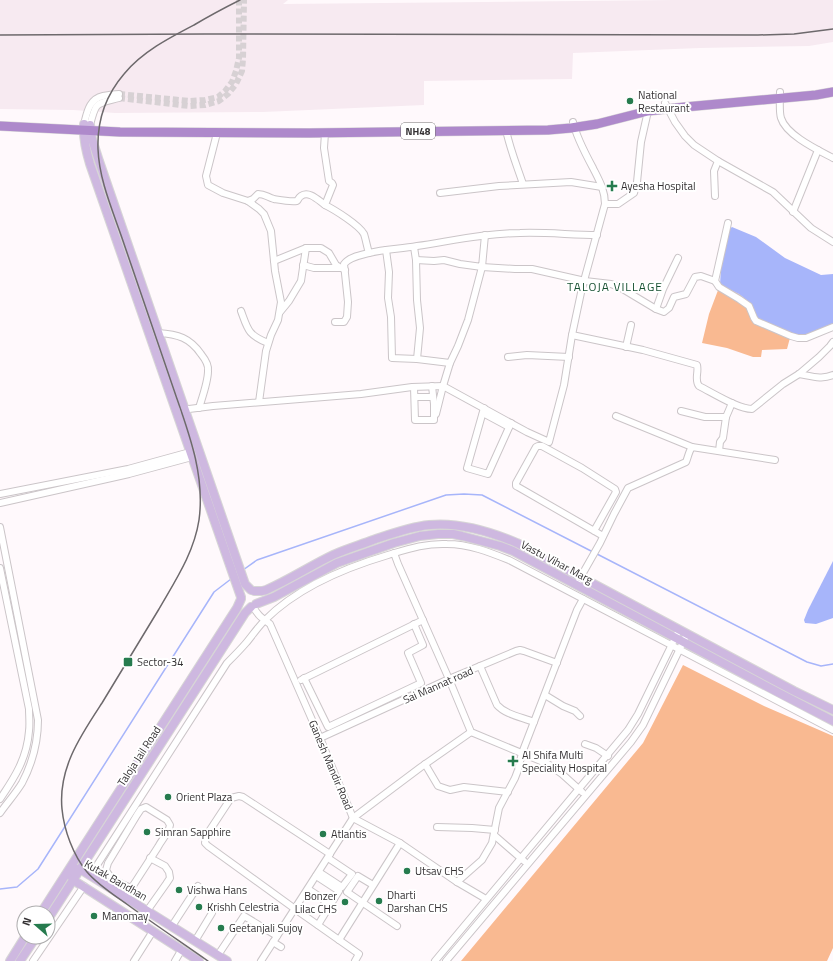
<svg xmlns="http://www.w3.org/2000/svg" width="833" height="961" viewBox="0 0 833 961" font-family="'Titillium Web',sans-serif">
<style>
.built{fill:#f7eaf1}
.green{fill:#f9b991}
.water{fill:#a7b5fa}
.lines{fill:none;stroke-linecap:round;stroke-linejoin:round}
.stream{stroke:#a7b5fa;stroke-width:1.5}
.minor-tunnel{stroke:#d7d1d4;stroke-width:6;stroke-dasharray:6 3;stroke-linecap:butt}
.minor-casing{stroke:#cbc5c8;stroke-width:8}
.major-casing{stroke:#d7d6d6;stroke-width:10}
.highway-casing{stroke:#d7d6d6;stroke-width:10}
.minor{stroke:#fff;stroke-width:6}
.major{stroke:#ceb8e0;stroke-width:8}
.highway{stroke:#ae89cb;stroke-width:9}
.rail{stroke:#6d696c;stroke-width:1.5}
.poi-dot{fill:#267b4e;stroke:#fff;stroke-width:1.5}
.labels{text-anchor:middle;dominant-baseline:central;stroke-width:4;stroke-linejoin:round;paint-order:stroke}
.shield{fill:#fff;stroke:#727071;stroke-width:1}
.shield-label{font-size:10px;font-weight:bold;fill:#353234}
.poi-label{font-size:11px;fill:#353234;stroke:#fff;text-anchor:start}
.street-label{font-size:11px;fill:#353234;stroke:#fff}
.neighbourhood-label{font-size:12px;letter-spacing:1px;fill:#175132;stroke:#fff}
</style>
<rect width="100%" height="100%" fill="#fff9fc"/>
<polygon class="built" points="0,0 288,0 283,4 674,0 833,0 833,42 809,46 700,48 573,53 572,79 424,81 424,105 263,112 115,113 73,110 0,109"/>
<g class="green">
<polygon points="720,285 739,294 749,302 758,320 791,334 787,349 762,350 761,357 753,357 727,348 702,343 709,314"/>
<polygon points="683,665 764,706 833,736 833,948 827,961 461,961 643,743"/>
</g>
<g class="water">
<polygon points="732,227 756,237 785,258 821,275 833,274 833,325 805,336 791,334 758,320 749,302 739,294 720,285 721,267 728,230"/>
<polygon points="833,561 833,618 816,624 805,623 804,620 808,610"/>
</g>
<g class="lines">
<g class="stream">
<polyline points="597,554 807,662 821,666 833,664"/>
<polyline points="243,570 257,560 446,495 464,494 482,495 593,552"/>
<polyline points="0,889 17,887 38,869 214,592 231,579"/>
</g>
<g class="minor-tunnel">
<polyline points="119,94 190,101 205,100 218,97 225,91 232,82 236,71 239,58 239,0"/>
<polyline points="119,98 189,106 205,105 219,101 228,94 236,84 242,71 243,59 244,0"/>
</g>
<defs>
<g id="minor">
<path d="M780,92C780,99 779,112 781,118C786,135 818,150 833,158"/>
<polyline points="665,103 675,122 685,136 694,145 718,161 773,192 811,228 833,242"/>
<path d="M84,124C87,113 89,99 103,96C108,95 114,94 119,94"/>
<path d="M90,125C96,101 96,104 119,98"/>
<path d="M506,130C510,149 517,166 523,184"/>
<polyline points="217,133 206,176 208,185 223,193 248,201 259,209 264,214 271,231 275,271 281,302 278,320 271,335 266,351 259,402"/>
<path d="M325,133L324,148L329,181L332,183L333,185L325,205C335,210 359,225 364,234C366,240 367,247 369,253"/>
<polyline points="440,193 499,186 571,182 602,187"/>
<polyline points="715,196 714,171 718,161"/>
<path d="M248,201L253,199L258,194C265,194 267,197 274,199C280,200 290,202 297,201C298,200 299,197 301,196C309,190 319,201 325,205"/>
<polyline points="605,204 618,204 634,193 637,182 641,142 648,111"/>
<polyline points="793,212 818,150"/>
<polyline points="728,223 715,281 719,287 739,299 749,306 754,318 756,321 791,336 798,338 806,338 833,327"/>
<polyline points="414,247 416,260 417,300 420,328 417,359"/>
<polyline points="386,250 389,272 388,298 391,317 392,358 417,359 450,363"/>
<polyline points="416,260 434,261 444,260 460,264 482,267 485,235"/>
<polyline points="274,261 306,248 321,248 329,253 336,265 345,270"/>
<polyline points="303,265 314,268 341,268"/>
<polyline points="656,309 663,289 678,258"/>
<path d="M241,311C248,330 248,335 268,343"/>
<polyline points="280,312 289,301 301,281 306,248"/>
<path d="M335,322H344L347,317L348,302L344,264C349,257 361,255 369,253C385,249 401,249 417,246C451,241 486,233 520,233C546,232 572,235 597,235"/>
<path d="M158,333C178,334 190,338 201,354C205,359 209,365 208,371C208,382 202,398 199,408"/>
<path d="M572,335L643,350L697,365C699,372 694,380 699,386C713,393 738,409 752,409L783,384L799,374L819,357L830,346L833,342"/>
<polyline points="626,347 631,325"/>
<polyline points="508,357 527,355 569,357"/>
<path d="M799,374C811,376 822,380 833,375"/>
<polyline points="414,387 415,420 434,420 434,404 432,386"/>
<polyline points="415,397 433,397"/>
<polyline points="484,408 467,468 488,474 511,423"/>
<path d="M181,410L213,406L361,394L412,387L443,386L527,432L549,442L564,385L572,335L582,288L605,204C605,190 599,180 593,168C586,155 576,136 573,122"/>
<polyline points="681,411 705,417 726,417"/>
<polyline points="483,413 509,427"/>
<polyline points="436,414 443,386 450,363 458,346 468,320 482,267 515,269 532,269 585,281 611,284 621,288 656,309 664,312 669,308 674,297 686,294 695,277 701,276 715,281"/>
<polyline points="616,416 692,447"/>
<polyline points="719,451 720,442 723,438 726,417 732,403"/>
<polyline points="0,494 128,469 190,452"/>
<polyline points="0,503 129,474 192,457"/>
<path d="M0,527L38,720C38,742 32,764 22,783C16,793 7,803 0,813"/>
<polyline points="594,531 616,492 615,489 582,468 542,446 538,446 536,447 516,483 516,486 518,487 603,536"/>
<polyline points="394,553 398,564 449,679 471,732 548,764 562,774 582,792"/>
<path d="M0,568L29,709C29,716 30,724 29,731C27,758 15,777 0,799"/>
<path d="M579,580L600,543L614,514L628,488L686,462C688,457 689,451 692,447L775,460"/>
<path d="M253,606C257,615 262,618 270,624L320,738L353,818"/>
<path d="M480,666L497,705C506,715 522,717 534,722"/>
<polyline points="304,678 328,727 421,683 408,653 423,645 414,624"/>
<polyline points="301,680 423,620"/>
<polyline points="545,695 563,706 575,711 580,716"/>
<polyline points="320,738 449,679 516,651 520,650 524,651 557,663"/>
<polyline points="585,744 596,748 608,756"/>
<polyline points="425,764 438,786 450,790 464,787 508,792"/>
<polyline points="353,818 400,843 457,882 486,899"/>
<polyline points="437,827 472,828 495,830"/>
<polyline points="494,835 524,861"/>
<polyline points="330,854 243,797 239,796 231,798 206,836 205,843 208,846 295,909 359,954 355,961"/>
<polyline points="319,872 342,887 352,874 328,858"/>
<path d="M90,876L227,663C233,657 240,650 246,643C252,636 258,627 265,620C298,587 344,568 388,555C408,549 426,543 447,544C469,544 489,552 509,560L833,730"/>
<polyline points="457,882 482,860 492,843 499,808 515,778 518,770 522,753 577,610 583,599"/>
<polyline points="373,885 358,876 347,892 397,926"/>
<polyline points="308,889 331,904 339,891 316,876"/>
<path d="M125,898C136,881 147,864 158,847C162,839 169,833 170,825L167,820L146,807L141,809L137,815L108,863L106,870C111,880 121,884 131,888"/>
<polyline points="147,911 166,884 170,878 169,872 165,866 150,858"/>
<polyline points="318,925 329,907 324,904"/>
<polyline points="172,926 198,886"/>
<polyline points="339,940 400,843"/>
<polyline points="195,941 212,913"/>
<polyline points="273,942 281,947"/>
<polyline points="218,955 244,916 277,936"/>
<polyline points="33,961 84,886"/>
<polyline points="134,961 153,931"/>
<polyline points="175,961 182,949"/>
<polyline points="261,961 353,818 421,767 471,732"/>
<polyline points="435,961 628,730 638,714 679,630"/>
<polyline points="446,961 631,742 643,725 687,634"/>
</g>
<g id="major">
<path d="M84,124C83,138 86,151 90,164L241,597"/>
<polyline points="90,125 92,139 99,161 245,584 251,590"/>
<path d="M254,591H262L266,590C289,580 310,566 333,555C346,549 360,545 373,540C391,534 409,527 429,525C459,522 489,531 517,543L794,691L833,710"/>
<polyline points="256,604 274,597 337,563 394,543 420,536 438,534 453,534 462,536 500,546 513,551 779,693 833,721"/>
<polyline points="75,869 80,869 227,961"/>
<polyline points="71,875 73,880 199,961"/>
<polyline points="41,913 237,608 241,599"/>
<polyline points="48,919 245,613 251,607"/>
<polyline points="10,961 25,937"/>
<polyline points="20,961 36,937"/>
</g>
<polyline id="highway" points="0,126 120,132 309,133 548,130 571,128 597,124 648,111 685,107 816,95 833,92"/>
</defs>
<use href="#minor" class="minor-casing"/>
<use href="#major" class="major-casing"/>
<use href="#highway" class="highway-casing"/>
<use href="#minor" class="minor"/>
<use href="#major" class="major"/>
<use href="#highway" class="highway"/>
<g class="rail">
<polyline points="0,35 205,34 758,35 794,34 833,29"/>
<path d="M208,961C181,942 154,924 128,905C114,895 98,885 87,872C73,855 64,830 62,809C58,768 81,735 102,703C121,672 140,640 159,609C175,581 194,553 199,520C205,477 190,436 176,396C158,344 140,291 122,238C112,209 99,179 98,149C97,121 106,95 124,74C142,52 169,38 194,25C209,16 224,8 240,0"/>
</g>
</g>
<g class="poi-dot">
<circle cx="630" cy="101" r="4"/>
<path d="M610 180h4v4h4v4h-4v4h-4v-4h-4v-4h4z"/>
<rect x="123" y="657" width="10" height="10" rx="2"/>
<path d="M511 755h4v4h4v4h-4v4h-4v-4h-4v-4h4z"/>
<circle cx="168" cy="797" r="4"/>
<circle cx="147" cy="832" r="4"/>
<circle cx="323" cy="834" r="4"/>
<circle cx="407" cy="871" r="4"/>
<circle cx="179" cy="890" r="4"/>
<circle cx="379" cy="901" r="4"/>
<circle cx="345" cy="902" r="4"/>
<circle cx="199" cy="907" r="4"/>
<circle cx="94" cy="916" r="4"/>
<circle cx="221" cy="928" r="4"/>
</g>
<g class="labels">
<rect class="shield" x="401" y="123" width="34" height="16" rx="3"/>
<g class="shield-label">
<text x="418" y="131">NH48</text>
</g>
<g class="poi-label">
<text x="638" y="95">National<tspan x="638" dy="13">Restaurant</tspan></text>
<text x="621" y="186">Ayesha Hospital</text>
<text x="137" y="662">Sector-34</text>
<text x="522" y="755">Al Shifa Multi<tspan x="522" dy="13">Speciality Hospital</tspan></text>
<text x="176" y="797">Orient Plaza</text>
<text x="155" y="832">Simran Sapphire</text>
<text x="331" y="834">Atlantis</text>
<text x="415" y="871">Utsav CHS</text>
<text x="187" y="890">Vishwa Hans</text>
<text x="387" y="895">Dharti<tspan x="387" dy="13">Darshan CHS</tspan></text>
<text x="337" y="896" text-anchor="end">Bonzer<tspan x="337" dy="13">Lilac CHS</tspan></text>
<text x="207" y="907">Krishh Celestria</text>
<text x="102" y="916">Manomay</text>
<text x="229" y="928">Geetanjali Sujoy</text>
</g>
<g class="street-label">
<text transform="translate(557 562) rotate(28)">Vastu Vihar Marg</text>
<text transform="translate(438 685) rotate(-24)">Sai Mannat road</text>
<text transform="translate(139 756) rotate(-57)">Taloja Jail Road</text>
<text transform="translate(331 765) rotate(67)">Ganesh Mandir Road</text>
<text transform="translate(116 880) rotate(30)">Kutak Bandhan</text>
</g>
<g class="neighbourhood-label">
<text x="615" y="286">TALOJA VILLAGE</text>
</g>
</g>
<g transform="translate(36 925) rotate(290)"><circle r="19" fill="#ffffff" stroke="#aeadae"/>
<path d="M0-3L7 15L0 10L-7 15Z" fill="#267b4e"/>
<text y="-6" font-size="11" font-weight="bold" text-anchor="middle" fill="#353234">N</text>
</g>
</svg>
